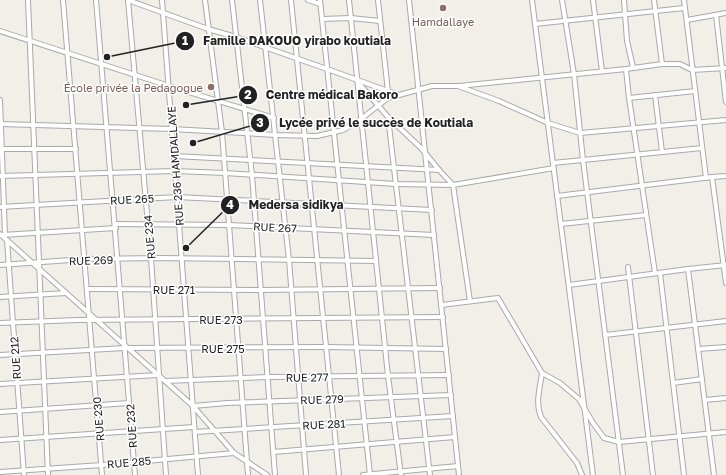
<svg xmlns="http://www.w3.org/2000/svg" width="726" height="475" viewBox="0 0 726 475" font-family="'Golos Text',sans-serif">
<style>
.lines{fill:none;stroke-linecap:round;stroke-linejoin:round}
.street-casing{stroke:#a9a9a9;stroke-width:6}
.street{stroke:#fff;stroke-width:4}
.education-dot{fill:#8d6e63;stroke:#fff;stroke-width:1.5}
.labels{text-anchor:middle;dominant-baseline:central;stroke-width:3;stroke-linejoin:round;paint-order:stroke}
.education-label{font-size:11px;fill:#785e54;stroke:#fff}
.street-label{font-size:11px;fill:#222;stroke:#fff}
.leader{fill:none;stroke:#222;stroke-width:1.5}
.callout-dot{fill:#222;stroke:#fff;stroke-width:1.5}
.mark-label{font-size:12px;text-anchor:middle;font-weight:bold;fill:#fff}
.callout-label{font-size:12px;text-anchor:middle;font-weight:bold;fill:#222;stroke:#fff;stroke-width:3;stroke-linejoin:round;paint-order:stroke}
</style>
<rect width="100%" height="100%" fill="#f2efe9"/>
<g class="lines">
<defs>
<g id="street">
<polyline points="28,0 48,475"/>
<polyline points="63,0 102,475"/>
<polyline points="96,0 135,475"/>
<polyline points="128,0 151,258 166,475"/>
<polyline points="128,0 208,29 236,37 327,69 399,95"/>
<polyline points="162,0 198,475"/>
<polyline points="205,0 222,132 248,475"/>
<polyline points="232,0 252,175 275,475"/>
<polyline points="260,0 289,260 306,475"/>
<polyline points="291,0 339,475"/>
<polyline points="308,0 320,4"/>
<polyline points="320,0 370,475"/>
<polyline points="349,0 388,376 401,475"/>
<polyline points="378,0 388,92"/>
<polyline points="409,0 459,475"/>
<polyline points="532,0 593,475"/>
<polyline points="562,0 574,74 583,160 623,475"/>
<polyline points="593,0 602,71"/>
<polyline points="624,0 627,41 633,67"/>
<polyline points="654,0 662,64"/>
<polyline points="684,0 706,178"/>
<polyline points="716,15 726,102"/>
<polyline points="322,19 351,18 380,21"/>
<polyline points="687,20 726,13"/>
<polyline points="535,24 684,8"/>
<polyline points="0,31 169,86 274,118"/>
<polyline points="626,69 629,98 655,273"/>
<polyline points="357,81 388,117 421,148 439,170 453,185 470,301"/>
<polyline points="459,86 626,69 662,64 680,64 692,70 726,68"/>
<polyline points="655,95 662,152"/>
<polyline points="629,98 695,91"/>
<polyline points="0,100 5,235"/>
<polyline points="388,117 430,475"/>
<polyline points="0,124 172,129 276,135 317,136 343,130 361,119 388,98 432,86 458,86 499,101 548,123 580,133 726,120"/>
<polyline points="0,149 76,149"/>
<polyline points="174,156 439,170"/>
<polyline points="553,163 702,148"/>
<polyline points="0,176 175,171 225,173 396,184 453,185 554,168"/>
<polyline points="712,177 726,176"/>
<polyline points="557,196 712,177 726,283"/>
<polyline points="0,207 177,197 432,210"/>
<polyline points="115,224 229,225 434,235"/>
<polyline points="561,224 646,215"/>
<polyline points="0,234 193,406 234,453 267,475"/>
<polyline points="2,235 116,228"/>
<polyline points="7,240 24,475"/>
<polyline points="0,265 85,259 161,258 376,261"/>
<polyline points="628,267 653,475"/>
<polyline points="688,269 714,475"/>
<polyline points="660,273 684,475"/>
<polyline points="569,285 688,269 726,265"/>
<polyline points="87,289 261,290 440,288"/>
<polyline points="0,297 66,293"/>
<polyline points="441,305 498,298 542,373 560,383 579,399 593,423 604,438 619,442 726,432"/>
<polyline points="0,323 78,320 443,317"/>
<polyline points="605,335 726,321"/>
<polyline points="698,349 726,347"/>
<polyline points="0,355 125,348 326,347 446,349"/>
<path d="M542,373C540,388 535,403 541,417L577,463L582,475"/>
<polyline points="165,381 268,377 449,375"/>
<polyline points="673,383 702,379"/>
<polyline points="0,384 158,375"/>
<polyline points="705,400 726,398"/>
<polyline points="193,406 227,403 451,395"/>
<polyline points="0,412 129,403"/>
<polyline points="195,432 453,416"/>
<polyline points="0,440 194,427"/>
<polyline points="273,452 455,437"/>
<polyline points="0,472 102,465 234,453"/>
<polyline points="363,475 458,466"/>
</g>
</defs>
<use href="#street" class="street-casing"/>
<use href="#street" class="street"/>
</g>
<g class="education-dot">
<circle cx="443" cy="8" r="4"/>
<circle cx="211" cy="87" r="4"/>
</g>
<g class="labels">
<g class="education-label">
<text x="443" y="21">Hamdallaye</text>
<text x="203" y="87" text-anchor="end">École privée la Pedagogue</text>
</g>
<g class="street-label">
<text transform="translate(175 166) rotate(-94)">RUE 236 HAMDALLAYE</text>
<text transform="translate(132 199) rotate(-3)">RUE 265</text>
<text transform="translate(275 227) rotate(3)">RUE 267</text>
<text transform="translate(149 237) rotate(-95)">RUE 234</text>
<text transform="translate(91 260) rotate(-2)">RUE 269</text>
<text x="174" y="289">RUE 271</text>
<text x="221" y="319">RUE 273</text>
<text x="223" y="348">RUE 275</text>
<text transform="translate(15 358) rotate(-94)">RUE 212</text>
<text transform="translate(307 377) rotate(-1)">RUE 277</text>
<text transform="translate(322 399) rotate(-2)">RUE 279</text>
<text transform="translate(98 419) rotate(-95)">RUE 230</text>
<text transform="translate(324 424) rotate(-3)">RUE 281</text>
<text transform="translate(131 426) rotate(-94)">RUE 232</text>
<text transform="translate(129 462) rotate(-5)">RUE 285</text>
</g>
</g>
<path class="leader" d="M107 57L185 41M186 105L248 95M193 143L260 123M186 248L230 205"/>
<g class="callout-dot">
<circle cx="107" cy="57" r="4"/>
<circle cx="186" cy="105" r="4"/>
<circle cx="193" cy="143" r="4"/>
<circle cx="186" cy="248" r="4"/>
<circle cx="185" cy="41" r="10"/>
<circle cx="248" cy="95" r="10"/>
<circle cx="260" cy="123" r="10"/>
<circle cx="230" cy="205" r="10"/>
</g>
<g class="mark-label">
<text x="185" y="45">1</text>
<text x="248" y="99">2</text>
<text x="260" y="127">3</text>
<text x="230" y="209">4</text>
</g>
<g class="callout-label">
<text x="297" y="45">Famille DAKOUO yirabo koutiala</text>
<text x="332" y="99">Centre médical Bakoro</text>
<text x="376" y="127">Lycée privé le succès de Koutiala</text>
<text x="296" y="209">Medersa sidikya</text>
</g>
</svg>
